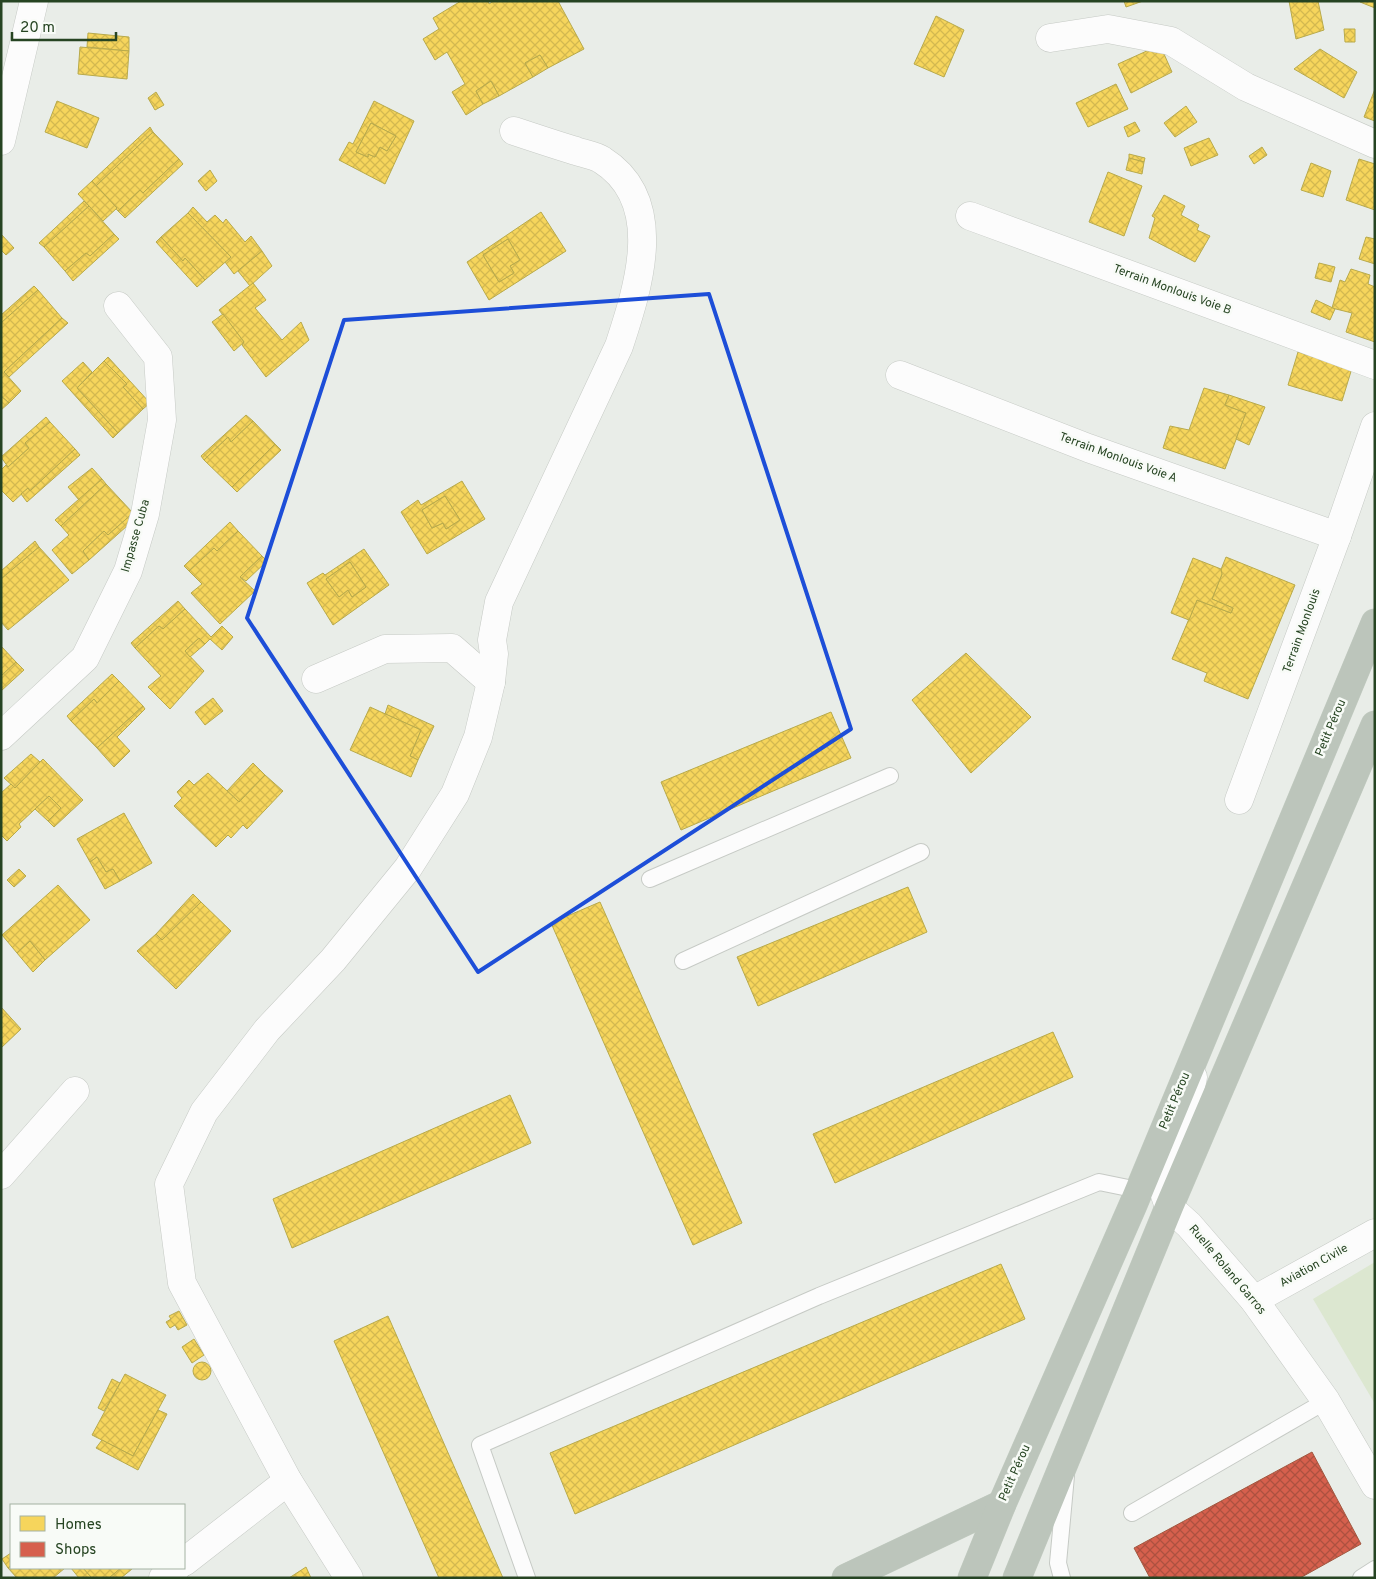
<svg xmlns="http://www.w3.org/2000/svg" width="1376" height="1579" viewBox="0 0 1376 1579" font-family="Overpass,sans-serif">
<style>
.garden{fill:#dce7d0}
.homes{fill:url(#homes-cross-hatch);stroke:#b8aa4b;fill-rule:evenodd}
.shops{fill:url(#shops-cross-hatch);stroke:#a15840}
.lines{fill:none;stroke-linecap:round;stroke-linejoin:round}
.lane-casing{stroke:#c6cac5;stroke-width:18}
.street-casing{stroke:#c6cac5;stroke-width:29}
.highway-casing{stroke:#c3ccc2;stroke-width:29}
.lane{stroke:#fcfcfc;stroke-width:16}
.street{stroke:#fcfcfc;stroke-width:28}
.highway{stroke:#bcc5bb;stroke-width:28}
.marked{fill:none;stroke:#1d4ed8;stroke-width:4;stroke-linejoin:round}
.labels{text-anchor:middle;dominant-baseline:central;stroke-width:5;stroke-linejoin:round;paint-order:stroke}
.street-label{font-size:12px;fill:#264422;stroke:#f8fbf7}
</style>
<defs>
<pattern id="homes-cross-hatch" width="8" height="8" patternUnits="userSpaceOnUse" patternTransform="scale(1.25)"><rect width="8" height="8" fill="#f6d55c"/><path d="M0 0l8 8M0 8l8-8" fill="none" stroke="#d3b850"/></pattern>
<pattern id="shops-cross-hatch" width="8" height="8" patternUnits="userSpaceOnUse" patternTransform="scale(1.25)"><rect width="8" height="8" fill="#d6604d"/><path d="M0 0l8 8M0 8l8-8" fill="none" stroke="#ad5140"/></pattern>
</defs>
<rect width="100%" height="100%" fill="#e9ede8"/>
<polygon class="garden" points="1375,1262 1375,1404 1313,1299"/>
<g class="homes">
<polygon points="461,1 488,1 489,4 494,1 558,1 584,49 548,68 540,55 525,63 533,77 499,96 491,81 476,91 483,104 466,115 452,92 465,84 447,52 435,60 423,39 439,29 433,18"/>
<polygon points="1124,1 1143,1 1126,7"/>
<polygon points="1289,1 1318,1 1324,30 1296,39"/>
<polygon points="1360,1 1375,1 1375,8 1360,2"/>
<polygon points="936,16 964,30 944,77 914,64"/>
<polygon points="1344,29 1355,29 1355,42 1345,42"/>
<polygon points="88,33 129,37 129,51 87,47"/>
<polygon points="1160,45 1172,72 1131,93 1118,64"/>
<polygon points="80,47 129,51 127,79 78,74"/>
<polygon points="1320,49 1357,72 1344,98 1294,69"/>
<polygon points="540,55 548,68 533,77 525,63"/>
<polygon points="491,81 499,96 483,104 476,91"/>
<polygon points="1116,84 1128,109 1088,127 1076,103"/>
<polygon points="1375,89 1375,121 1364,117"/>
<polygon points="156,92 164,105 155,110 148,98"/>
<polygon points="57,101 99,118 87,148 45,132"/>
<path d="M374,101L414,121L385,184L339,160L349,142L353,144ZM371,123L396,136L387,151L380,147L375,157L368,154V157L356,152Z"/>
<polygon points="1186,106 1197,122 1175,137 1164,123"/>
<polygon points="1135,122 1140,131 1128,137 1124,127"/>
<polygon points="371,123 396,136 387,151 380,147 375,157 368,154 368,157 356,152"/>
<polygon points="150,127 153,132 96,186 92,181"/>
<polygon points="153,132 179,159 143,193 140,190 118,211 96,186"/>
<polygon points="1209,138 1218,155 1191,166 1184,148"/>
<polygon points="1262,147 1267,155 1254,164 1249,156"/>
<polygon points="1129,154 1145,158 1144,162 1129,158"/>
<polygon points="1129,158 1144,162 1142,174 1126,170"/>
<polygon points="179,159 183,164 125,218 118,211 140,190 143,193"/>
<polygon points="1359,159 1375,164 1375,210 1346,200"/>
<polygon points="1311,163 1331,171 1323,197 1301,190"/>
<polygon points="210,170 217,181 206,191 198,181"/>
<polygon points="1108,172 1142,186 1124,236 1089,222"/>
<polygon points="92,181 117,208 103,221 78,194"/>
<polygon points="1164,195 1185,206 1181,215 1199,225 1197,230 1210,236 1195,262 1149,238 1155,218 1152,216"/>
<polygon points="84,201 89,206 44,247 39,243"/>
<polygon points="89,206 114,234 90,256 86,253 65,271 44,247"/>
<polygon points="193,207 207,222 215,215 223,223 226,219 245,242 251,236 262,251 234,274 225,262 231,257 188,213"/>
<path d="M541,212L566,251L489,300L467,262ZM508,239L520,260L510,266L514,273L499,282L483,255Z"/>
<polygon points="188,213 231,257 205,280 185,258 183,261 161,237"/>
<polygon points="1,234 14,248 6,255 1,250"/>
<polygon points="114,234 119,239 73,281 65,271 86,253 90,256"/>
<polygon points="161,237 183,261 185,258 205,280 197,287 156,242"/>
<polygon points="1366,237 1375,239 1375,264 1359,259"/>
<polygon points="508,239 520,260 510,266 514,273 499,282 483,255"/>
<polygon points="262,251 272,266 250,286 238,271"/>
<polygon points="1319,263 1335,267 1331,282 1315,278"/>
<polygon points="1351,269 1370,275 1368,284 1375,287 1375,342 1346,332 1352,313 1332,308 1340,280 1345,282"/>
<polygon points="253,283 266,300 255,308 282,340 301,322 309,340 266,377 242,345 244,342 219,310"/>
<polygon points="34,286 38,290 1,323 1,315"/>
<polygon points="38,290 62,318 4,372 21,391 9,403 1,396 1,323"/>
<polygon points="1316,300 1335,309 1330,320 1311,312"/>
<polygon points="223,314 244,342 234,351 212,322"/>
<polygon points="62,318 68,323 9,377 4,372"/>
<polygon points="1298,352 1352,368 1342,401 1288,385"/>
<polygon points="108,357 150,403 143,409 123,387 127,384 104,361"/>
<polygon points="104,361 127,384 123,387 143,409 118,433 77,388"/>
<polygon points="83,362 92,372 77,388 118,433 113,438 62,381"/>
<polygon points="1204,388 1229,395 1225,405 1246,413 1225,469 1163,448 1170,426 1189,430"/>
<polygon points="1229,395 1265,407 1249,445 1236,439 1246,413 1225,405"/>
<polygon points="1,396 9,403 1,410"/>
<polygon points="246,415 253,421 231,442 228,437 204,460 201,456"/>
<polygon points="46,417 50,422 25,443 29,448 8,467 1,457"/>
<polygon points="253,421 275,444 232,487 204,460 228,437 231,442"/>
<polygon points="50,422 75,449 30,491 28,488 13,502 1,490 1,470 6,465 8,467 29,448 25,443"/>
<polygon points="275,444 281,450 237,492 232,487"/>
<polygon points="75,449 80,455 27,502 21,494 28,488 30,491"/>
<polygon points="92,468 102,479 79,500 68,487"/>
<polygon points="102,479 106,484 61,526 55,520"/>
<path d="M462,481L485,519L427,554L401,512L418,500L421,505ZM445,496L460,520L446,529L443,523L432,528L422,510Z"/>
<polygon points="106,484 133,513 108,535 104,531 83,551 89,560 72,574 52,550 69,535 61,526"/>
<polygon points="445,496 460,520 446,529 443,523 432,528 422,510"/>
<polygon points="133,513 137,517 89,560 83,551 104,531 108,535"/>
<polygon points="230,522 238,531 217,551 214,548 189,571 184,566"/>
<polygon points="238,531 262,556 240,577 255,591 220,624 191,593 202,584 189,571 214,548 217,551"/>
<polygon points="35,541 39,547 1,579 1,571"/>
<polygon points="39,547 69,580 8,630 1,622 1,579"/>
<path d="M364,549L389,585L333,625L307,583L323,573L325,575ZM350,562L366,587L352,597L348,590L339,597L326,579Z"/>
<polygon points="262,556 267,561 246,581 240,577"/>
<polygon points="1226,557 1295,585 1248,699 1204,681 1207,673 1172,659 1197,600 1231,613 1233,608 1212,599 1222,574 1220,572"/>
<polygon points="1193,558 1221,569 1222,574 1212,599 1233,608 1231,613 1197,600 1189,620 1171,613"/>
<polygon points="350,562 366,587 352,597 348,590 339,597 326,579"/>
<polygon points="178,601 185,609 163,629 159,626 135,648 131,643"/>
<polygon points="185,609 211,637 222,626 233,637 222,650 210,639 205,644 199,638 185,651 204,671 170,709 148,687 161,676 135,648 159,626 163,629"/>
<polygon points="199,638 205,644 190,657 185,651"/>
<polygon points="1,646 16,662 1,676"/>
<polygon points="966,653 1031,717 971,773 912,700"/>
<polygon points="16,662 24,670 1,691 1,676"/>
<polygon points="112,674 119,681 97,703 94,699 71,721 67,716"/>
<polygon points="119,681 143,706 97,748 71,721 94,699 97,703"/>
<polygon points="213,698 223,711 205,725 195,712"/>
<polygon points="388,705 434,726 418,760 410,756 421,730 385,714"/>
<polygon points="143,706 145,709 117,737 130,751 114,767 97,748"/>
<polygon points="370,707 421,730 410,756 418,760 411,777 350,750"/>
<polygon points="831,712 851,758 681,830 661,782"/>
<polygon points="31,754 40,762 15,788 4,778"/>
<polygon points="43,759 83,800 54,827 48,821 61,808 49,796 19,824 21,827 7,841 1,835 1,793 11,784 15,788"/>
<polygon points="253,763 265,775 239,802 227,791"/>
<polygon points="208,773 239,802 265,775 283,791 247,829 243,825 231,838 228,835 216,847 174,806 182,798 177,792 189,780 194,785"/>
<polygon points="49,796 61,808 48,821 35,809"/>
<polygon points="124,813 152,863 120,881 113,869 106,872 97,857 90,862 77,839"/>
<polygon points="97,857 106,872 113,869 120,881 105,889 90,862"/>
<polygon points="19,869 26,876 14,887 7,880"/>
<polygon points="58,885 90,920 45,960 30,941 17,953 2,935"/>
<polygon points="908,887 927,932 758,1006 737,957"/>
<polygon points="193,894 201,902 162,940 156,934"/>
<polygon points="201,902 231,931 176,989 137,951 156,934 162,940"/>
<polygon points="600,902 742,1223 693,1245 551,923"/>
<polygon points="30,941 45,960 33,972 17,953"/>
<polygon points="1,1007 21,1029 1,1048"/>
<polygon points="1053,1032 1073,1077 835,1183 813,1134"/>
<polygon points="510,1095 531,1143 292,1248 273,1199"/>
<polygon points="1001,1264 1025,1319 575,1514 550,1453"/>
<polygon points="179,1311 187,1325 178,1330 175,1325 170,1328 166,1322 171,1319 169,1316"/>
<polygon points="388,1316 503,1578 439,1578 334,1341"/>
<polygon points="194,1339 204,1355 192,1363 182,1347"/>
<circle cx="202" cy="1371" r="9"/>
<polygon points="125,1374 166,1395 133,1456 92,1435"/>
<polygon points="112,1379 120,1383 104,1411 98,1408"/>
<polygon points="158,1410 167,1414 138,1470 96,1448 102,1440 133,1456"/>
<polygon points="11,1553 11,1566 8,1568 2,1559"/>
<polygon points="11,1566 11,1568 65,1568 53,1578 17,1578 8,1568"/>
<polygon points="306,1567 311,1578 289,1578"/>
<polygon points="71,1568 83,1568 92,1578 79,1578"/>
<polygon points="83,1568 121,1568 109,1578 92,1578"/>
<polygon points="121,1568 132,1569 121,1578 109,1578"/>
</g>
<polygon class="shops" points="1312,1452 1361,1544 1300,1578 1150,1578 1134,1548"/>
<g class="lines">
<defs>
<g id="lane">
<polyline points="650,879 890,776"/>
<polyline points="683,961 921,852"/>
<polyline points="1132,1513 1326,1401"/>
<polyline points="527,1578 480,1445 819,1296 1099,1182 1138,1190"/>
<polyline points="1062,1578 1058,1563 1066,1476"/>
<polyline points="1361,1578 1375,1569"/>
</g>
<g id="street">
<polyline points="1050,38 1108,29 1171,41 1246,87 1375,144"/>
<polyline points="1,141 34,1"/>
<polyline points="970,216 1375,365"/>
<polyline points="900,375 1088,448 1337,536"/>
<polyline points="316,679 385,649 452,648 491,682"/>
<polyline points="1,736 85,658 128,571 145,514 162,420 158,357 118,306"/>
<polyline points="1239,800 1337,536 1375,426"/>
<polyline points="1193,1077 1183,1124 1161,1183 1169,1207 1189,1225 1254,1300 1326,1401 1375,1485"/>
<polyline points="1,1175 75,1091"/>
<polyline points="1254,1300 1375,1233"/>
<polyline points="184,1562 288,1481"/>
<polyline points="163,1578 176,1568"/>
<path d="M349,1578L288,1481L182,1283L169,1184L204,1112L267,1030L333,960L408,868L455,794L478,737L491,682L494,654L492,640L499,602L619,346C638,288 667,201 602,160C595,155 584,154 576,151C556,145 535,138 514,131"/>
</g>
<g id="highway">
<polyline points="846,1578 1002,1504"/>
<polyline points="972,1578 1002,1504 1133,1205 1375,623"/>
<polyline points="1017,1578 1169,1207 1375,725"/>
</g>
</defs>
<use href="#lane" class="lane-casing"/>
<use href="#street" class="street-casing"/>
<use href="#highway" class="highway-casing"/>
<use href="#lane" class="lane"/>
<use href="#street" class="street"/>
<use href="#highway" class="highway"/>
</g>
<path class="marked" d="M709,294L851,729L478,972L247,618L344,320Z"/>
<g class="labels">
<g class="street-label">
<text transform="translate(1172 290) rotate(20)">Terrain Monlouis Voie B</text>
<text transform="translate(1118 458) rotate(20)">Terrain Monlouis Voie A</text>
<text transform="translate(136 536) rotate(-74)">Impasse Cuba</text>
<text transform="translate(1302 631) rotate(-70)">Terrain Monlouis</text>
<text transform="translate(1331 728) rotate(-67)">Petit Pérou</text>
<text transform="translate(1175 1101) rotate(-67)">Petit Pérou</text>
<text transform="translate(1314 1266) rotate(-29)">Aviation Civile</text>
<text transform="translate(1227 1270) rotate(50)">Ruelle Roland Garros</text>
<text transform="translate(1015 1473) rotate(-66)">Petit Pérou</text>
</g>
</g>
<rect width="1376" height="1579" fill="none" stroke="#264422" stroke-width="5"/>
<rect x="10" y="1504" width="175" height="65" fill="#f8fbf7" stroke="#a4b2a2"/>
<rect x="20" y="1516" width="25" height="15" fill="#f6d55c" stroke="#a4b2a2"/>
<text x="55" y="1529" font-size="15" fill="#264422">Homes</text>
<rect x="20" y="1542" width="25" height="15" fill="#d6604d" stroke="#a4b2a2"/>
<text x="55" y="1554" font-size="15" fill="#264422">Shops</text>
<path d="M12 32v8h104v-8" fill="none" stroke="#264422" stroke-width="2.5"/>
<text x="20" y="32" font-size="15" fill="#264422" stroke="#f8fbf7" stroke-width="4" paint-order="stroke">20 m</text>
</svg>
